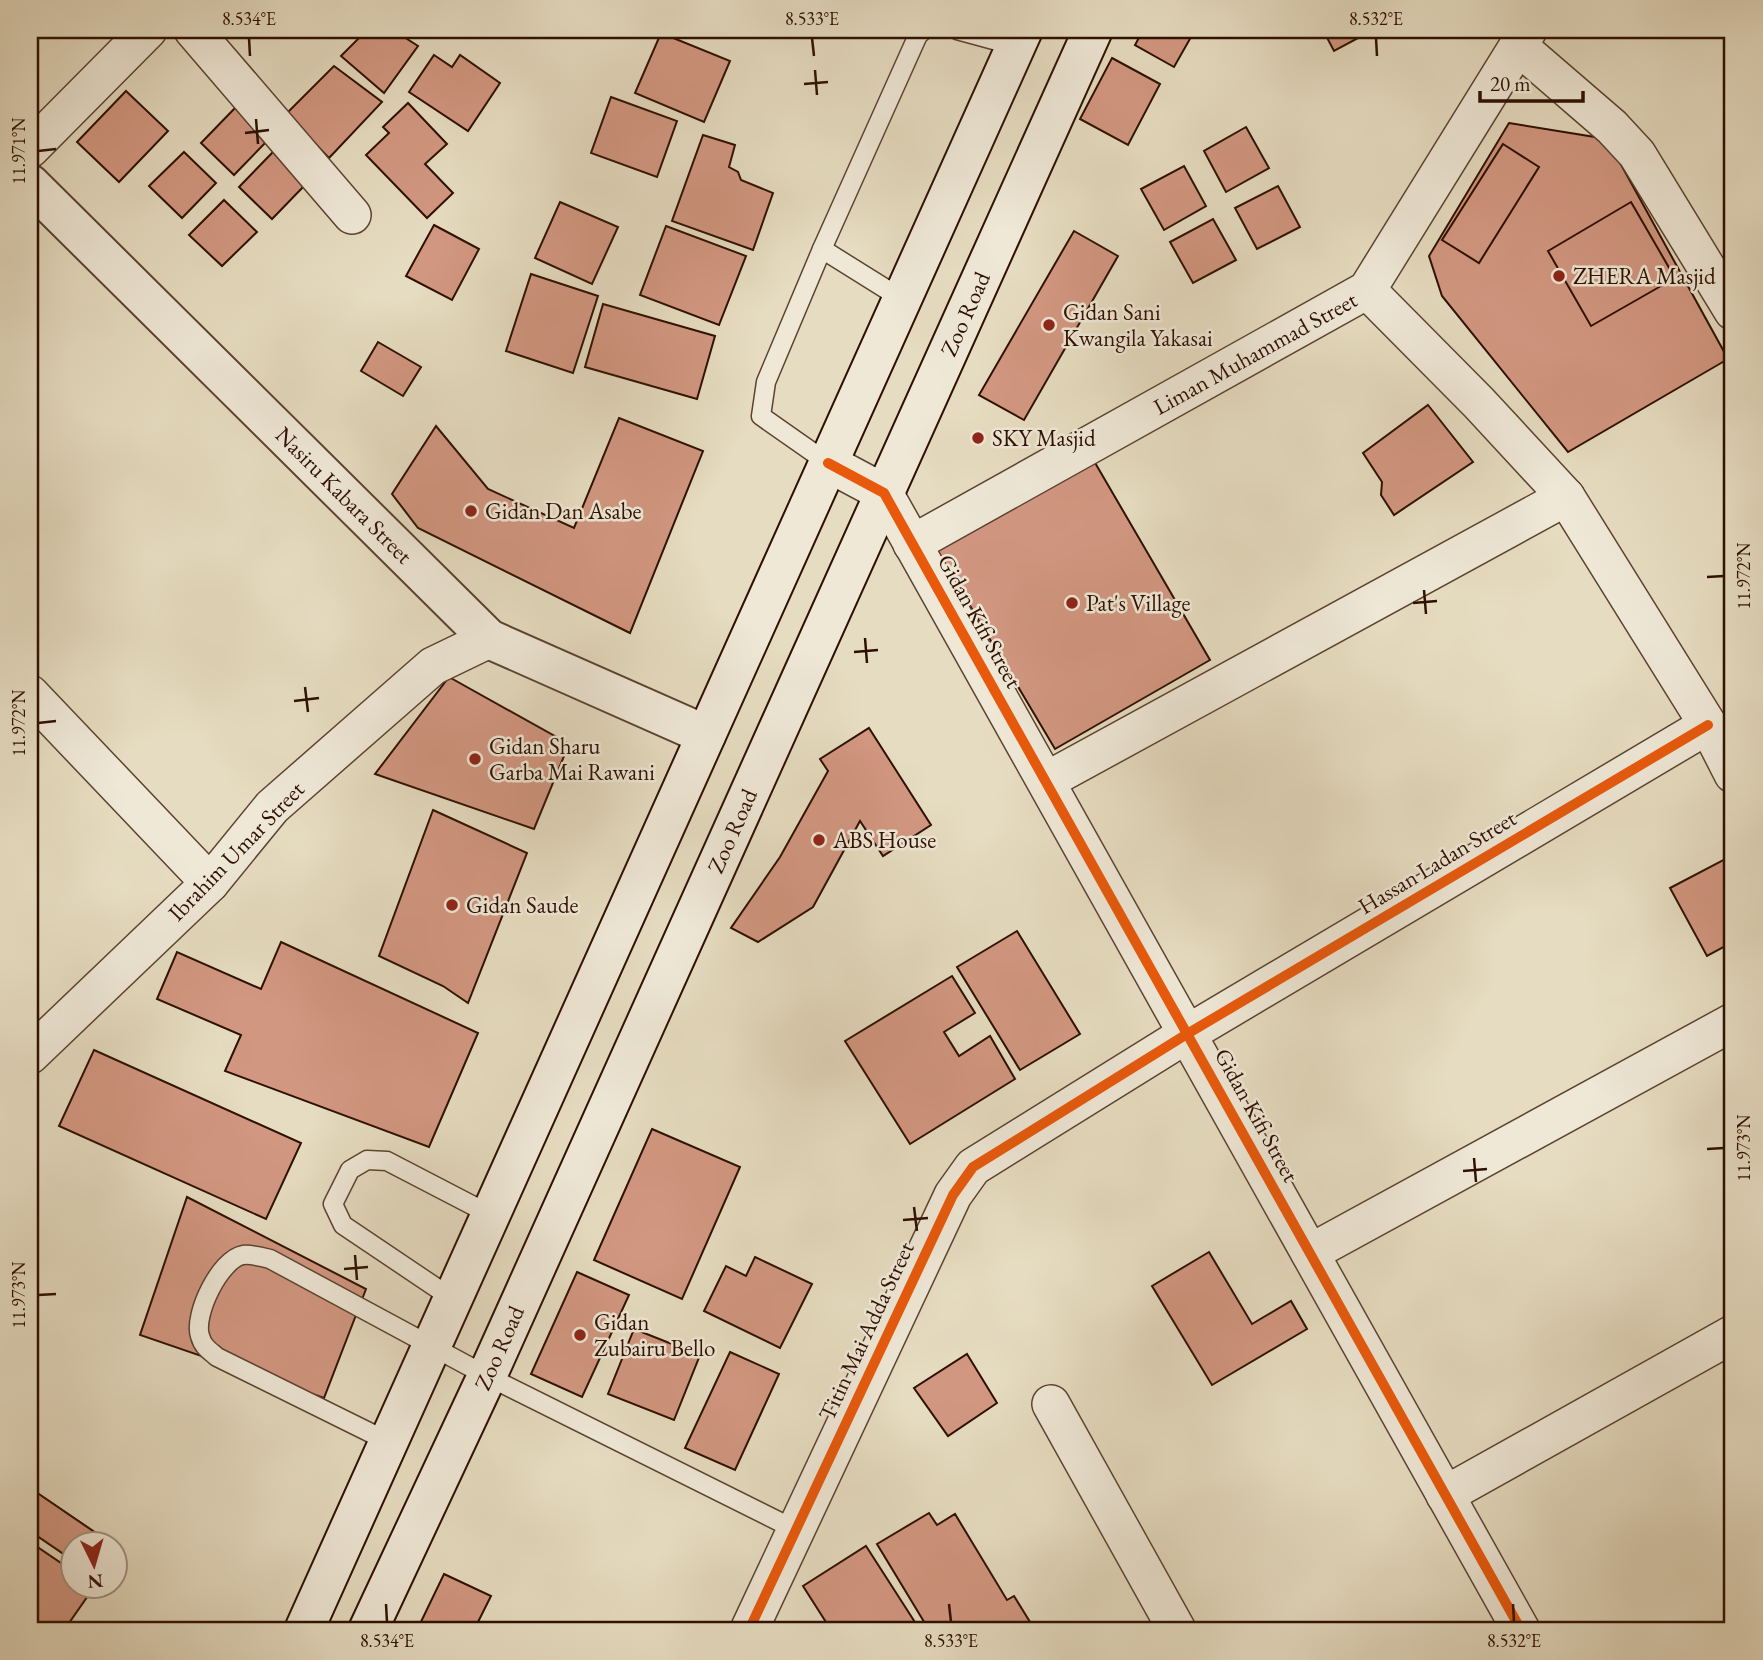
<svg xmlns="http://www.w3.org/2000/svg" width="1763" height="1660" viewBox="0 0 1763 1660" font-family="'EB Garamond',serif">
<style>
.building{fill:#d29781;stroke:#2e1000;stroke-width:2}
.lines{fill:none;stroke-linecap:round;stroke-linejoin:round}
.service-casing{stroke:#5c4330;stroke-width:21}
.minor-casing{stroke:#5c4330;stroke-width:40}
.tertiary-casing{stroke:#5c4330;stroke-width:42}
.secondary-casing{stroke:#2e1000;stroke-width:42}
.service{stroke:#efe8d7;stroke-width:18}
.minor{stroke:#efe8d7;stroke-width:37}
.tertiary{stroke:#efe8d7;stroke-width:38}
.secondary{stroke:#efe8d7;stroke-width:38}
.cycleway-casing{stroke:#efe8d7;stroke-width:15}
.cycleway{stroke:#e8590c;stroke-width:10}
.ticks{fill:none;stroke:#2e1000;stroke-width:2.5}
.poi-dot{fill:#8f2418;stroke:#efe8d7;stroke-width:2.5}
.labels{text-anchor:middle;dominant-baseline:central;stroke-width:5;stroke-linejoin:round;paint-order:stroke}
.poi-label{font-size:23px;fill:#2e1000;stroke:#efe8d7;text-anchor:start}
.street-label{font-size:23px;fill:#2e1000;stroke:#efe8d7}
.neatline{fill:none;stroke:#2e1000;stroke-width:2.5}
.ticks-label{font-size:18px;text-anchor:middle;fill:#2e1000}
</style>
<rect width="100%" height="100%" fill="#e6dcc1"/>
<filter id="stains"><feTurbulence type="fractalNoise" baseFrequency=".00286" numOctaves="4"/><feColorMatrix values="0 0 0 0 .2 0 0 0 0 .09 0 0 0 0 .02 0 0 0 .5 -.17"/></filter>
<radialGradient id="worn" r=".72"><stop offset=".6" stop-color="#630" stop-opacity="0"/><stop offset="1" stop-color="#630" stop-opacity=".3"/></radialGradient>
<g class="building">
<polygon points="367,30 393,30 418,46 384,93 341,56"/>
<polygon points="1143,30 1195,30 1174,67 1135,45"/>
<polygon points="1323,30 1373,30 1334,51"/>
<polygon points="661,33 730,61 704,122 635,93"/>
<polygon points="434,55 452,67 460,55 500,83 468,131 409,92"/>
<polygon points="1112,58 1160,84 1128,145 1080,119"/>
<polygon points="334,66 382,102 329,158 286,114"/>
<polygon points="126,91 168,131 119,182 77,142"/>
<polygon points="611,97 677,121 657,177 591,153"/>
<polygon points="408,103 447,144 425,164 453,193 427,218 366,155 389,133 383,127"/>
<polygon points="235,108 268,140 234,175 201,143"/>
<polygon points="1509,123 1607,139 1728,359 1568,452 1442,296 1429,256"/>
<polygon points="1246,127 1269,168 1226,192 1204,151"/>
<polygon points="703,135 735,145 729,167 738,172 741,180 773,193 753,250 672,221"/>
<polygon points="1503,144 1539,167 1479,263 1442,240"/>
<polygon points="184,152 216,183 182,218 149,186"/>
<polygon points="273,152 306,184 272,219 239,187"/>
<polygon points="1184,166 1206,206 1164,230 1141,189"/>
<polygon points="1278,186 1300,227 1257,249 1235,208"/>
<polygon points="224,200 257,232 222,266 189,235"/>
<polygon points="560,202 618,227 592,284 535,258"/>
<polygon points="1631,202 1675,278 1591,326 1548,251"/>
<polygon points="1213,219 1236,260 1193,283 1170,242"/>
<polygon points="434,225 479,249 452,300 406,276"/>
<polygon points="666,226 746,256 719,325 640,295"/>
<polygon points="1074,231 1118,256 1024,420 979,395"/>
<polygon points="531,274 598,296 573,373 506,351"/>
<polygon points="603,304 715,336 697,399 585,367"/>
<polygon points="378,342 421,367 403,396 361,371"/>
<polygon points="1428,405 1473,462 1394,515 1381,495 1382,482 1363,453"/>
<polygon points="619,418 703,451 630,633 418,528 392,494 436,426 488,489 574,528"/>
<polygon points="1094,461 1210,660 1055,749 934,545"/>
<polygon points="449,677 569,744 534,829 375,774"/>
<polygon points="869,728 931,825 883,856 860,821 813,907 758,942 731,928 780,857 828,771 820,759"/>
<polygon points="433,810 527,853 468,1003 443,986 379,956"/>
<polygon points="1729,857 1733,865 1733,942 1707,956 1670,888"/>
<polygon points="1017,931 1080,1034 1020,1070 957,967"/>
<polygon points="281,942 478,1033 429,1147 225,1071 241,1035 157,999 177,952 261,989"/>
<polygon points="952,976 975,1013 944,1032 959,1056 990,1036 1015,1079 910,1144 845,1041"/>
<polygon points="94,1050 301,1143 266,1219 59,1126"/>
<polygon points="652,1129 740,1167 682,1299 594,1260"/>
<polygon points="187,1197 366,1289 324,1398 140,1335"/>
<polygon points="1209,1252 1252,1324 1291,1301 1307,1329 1212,1385 1152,1286"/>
<polygon points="755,1257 812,1284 780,1348 704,1311 726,1266 746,1276"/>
<polygon points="577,1272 629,1295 582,1397 531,1374"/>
<polygon points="634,1329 700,1355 674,1420 608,1394"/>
<polygon points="730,1352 779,1374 735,1470 685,1448"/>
<polygon points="967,1354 997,1403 948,1436 914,1388"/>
<polygon points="30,1488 112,1544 74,1544 74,1561 30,1531"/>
<polygon points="30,1488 112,1544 74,1544 74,1561 30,1531"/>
<polygon points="929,1513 937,1525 955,1514 1007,1600 1014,1596 1030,1622 1023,1626 1026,1630 929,1630 877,1544"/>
<polygon points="30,1542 74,1572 74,1586 94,1587 64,1630 36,1630 30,1625"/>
<polygon points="30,1542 74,1572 74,1586 94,1587 64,1630 36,1630 30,1625"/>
<polygon points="866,1546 920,1630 831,1630 803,1586"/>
<polygon points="444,1574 491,1596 475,1628 479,1630 417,1630"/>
</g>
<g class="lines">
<defs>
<g id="service">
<polyline points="957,30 1016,46"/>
<polyline points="822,249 902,299"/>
<polyline points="828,463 761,416 766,382 822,249 918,35 924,30"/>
<polyline points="453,1299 343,1225 333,1204 350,1170 367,1160 387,1161 491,1215"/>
<path d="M389,1442L217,1357C209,1350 203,1347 200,1336C193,1315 220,1259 243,1255C251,1254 262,1257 270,1259L487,1376L796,1530"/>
</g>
<g id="minor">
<polyline points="193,30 352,215"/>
<polyline points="1518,46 1612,127 1637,154 1733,311"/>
<polyline points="30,149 148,30"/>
<polyline points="1367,290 1479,403 1566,497 1708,725 1733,774"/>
<polyline points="828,463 884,493 1521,1630"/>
<polyline points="912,544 1367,290 1528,30"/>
<polyline points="30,694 210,883"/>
<polyline points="1046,781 1566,497"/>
<polyline points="30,1055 210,883 272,807 433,666 489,639"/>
<polyline points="1310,1253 1733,1022"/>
<polyline points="1051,1404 1177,1630"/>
<polyline points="1445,1495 1733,1334"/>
<polyline points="749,1630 953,1195 973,1167 1187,1034 1708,725"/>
</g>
<polyline id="tertiary" points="30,184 489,639 706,735"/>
<g id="secondary">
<polyline points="304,1630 1023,30"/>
<polyline points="368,1630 487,1376 1093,30"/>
</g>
</defs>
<use href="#service" class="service-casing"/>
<use href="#minor" class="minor-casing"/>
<use href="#tertiary" class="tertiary-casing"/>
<use href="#secondary" class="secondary-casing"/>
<use href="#service" class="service"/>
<use href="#minor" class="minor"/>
<use href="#tertiary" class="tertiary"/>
<use href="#secondary" class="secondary"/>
<defs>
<g id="cycleway">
<polyline points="828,463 884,493 1521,1630"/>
<polyline points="749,1630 953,1195 973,1167 1187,1034 1708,725"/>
</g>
</defs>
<use href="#cycleway" class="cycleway-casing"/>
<use href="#cycleway" class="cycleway"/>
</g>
<path class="ticks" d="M249,38L250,56M812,38L814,56M1376,38L1377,56M815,70L817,95M804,84L828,82M256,119L258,144M245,133L269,130M38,151L56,149M1707,577L1724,576M1424,590L1426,614M1413,603L1437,601M865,638L867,663M854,652L878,650M305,687L308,712M294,701L319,698M38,723L56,721M1707,1149L1724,1148M1474,1158L1476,1182M1463,1171L1487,1169M914,1207L917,1231M903,1220L928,1218M355,1255L357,1280M344,1269L368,1267M38,1295L56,1294M386,1604L387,1622M949,1604L951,1622M1513,1604L1514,1622"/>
<g class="poi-dot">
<circle cx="1559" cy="276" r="7"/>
<circle cx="1049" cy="325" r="7"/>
<circle cx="978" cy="438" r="7"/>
<circle cx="471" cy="511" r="7"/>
<circle cx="1072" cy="603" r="7"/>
<circle cx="475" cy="759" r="7"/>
<circle cx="819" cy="840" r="7"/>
<circle cx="452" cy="905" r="7"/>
<circle cx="580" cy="1335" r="7"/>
</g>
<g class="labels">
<g class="poi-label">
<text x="1573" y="276">ZHERA Masjid</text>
<text x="1063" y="312">Gidan Sani<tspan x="1063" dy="26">Kwangila Yakasai</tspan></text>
<text x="992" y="438">SKY Masjid</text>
<text x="485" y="511">Gidan Dan Asabe</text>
<text x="1086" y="603">Pat's Village</text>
<text x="489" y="746">Gidan Sharu<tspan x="489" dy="26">Garba Mai Rawani</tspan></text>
<text x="833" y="840">ABS House</text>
<text x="466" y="905">Gidan Saude</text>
<text x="594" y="1322">Gidan<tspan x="594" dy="26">Zubairu Bello</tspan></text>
</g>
<g class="street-label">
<text transform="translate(965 314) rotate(-66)">Zoo Road</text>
<text transform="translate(1255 353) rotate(-29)">Liman Muhammad Street</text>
<text transform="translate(344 495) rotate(45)">Nasiru Kabara Street</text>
<text transform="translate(980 621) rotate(61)">Gidan Kifi Street</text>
<text transform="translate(732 831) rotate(-66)">Zoo Road</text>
<text transform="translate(236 851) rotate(-46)">Ibrahim Umar Street</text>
<text transform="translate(1437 862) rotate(-31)">Hassan Ladan Street</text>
<text transform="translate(1257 1115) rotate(61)">Gidan Kifi Street</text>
<text transform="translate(866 1331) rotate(-65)">Titin Mai Adda Street</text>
<text transform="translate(499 1348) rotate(-66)">Zoo Road</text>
</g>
</g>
<rect width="1763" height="1660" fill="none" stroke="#e6dcc1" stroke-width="77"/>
<g transform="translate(94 1565) rotate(175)"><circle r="33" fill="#efe8d7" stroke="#a29281" stroke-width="2"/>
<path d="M0-5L12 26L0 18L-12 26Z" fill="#8f2418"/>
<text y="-10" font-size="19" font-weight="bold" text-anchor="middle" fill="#2e1000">N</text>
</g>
<path d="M1480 91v10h103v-10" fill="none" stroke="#2e1000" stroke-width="3.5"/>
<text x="1490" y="91" font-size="21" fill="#2e1000" stroke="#efe8d7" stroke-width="5" paint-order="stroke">20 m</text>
<rect x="38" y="38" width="1686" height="1584" class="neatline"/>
<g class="ticks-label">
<text x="249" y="25">8.534°E</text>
<text x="812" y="25">8.533°E</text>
<text x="1376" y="25">8.532°E</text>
<text transform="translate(19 151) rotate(-90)" y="6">11.971°N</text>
<text transform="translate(1744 576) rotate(-90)" y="6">11.972°N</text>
<text transform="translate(19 723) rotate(-90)" y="6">11.972°N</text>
<text transform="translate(1744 1148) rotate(-90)" y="6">11.973°N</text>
<text transform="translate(19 1295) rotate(-90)" y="6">11.973°N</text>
<text x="387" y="1647">8.534°E</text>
<text x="951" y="1647">8.533°E</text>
<text x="1514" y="1647">8.532°E</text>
</g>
<rect width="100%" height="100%" filter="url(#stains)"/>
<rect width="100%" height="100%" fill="url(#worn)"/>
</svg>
